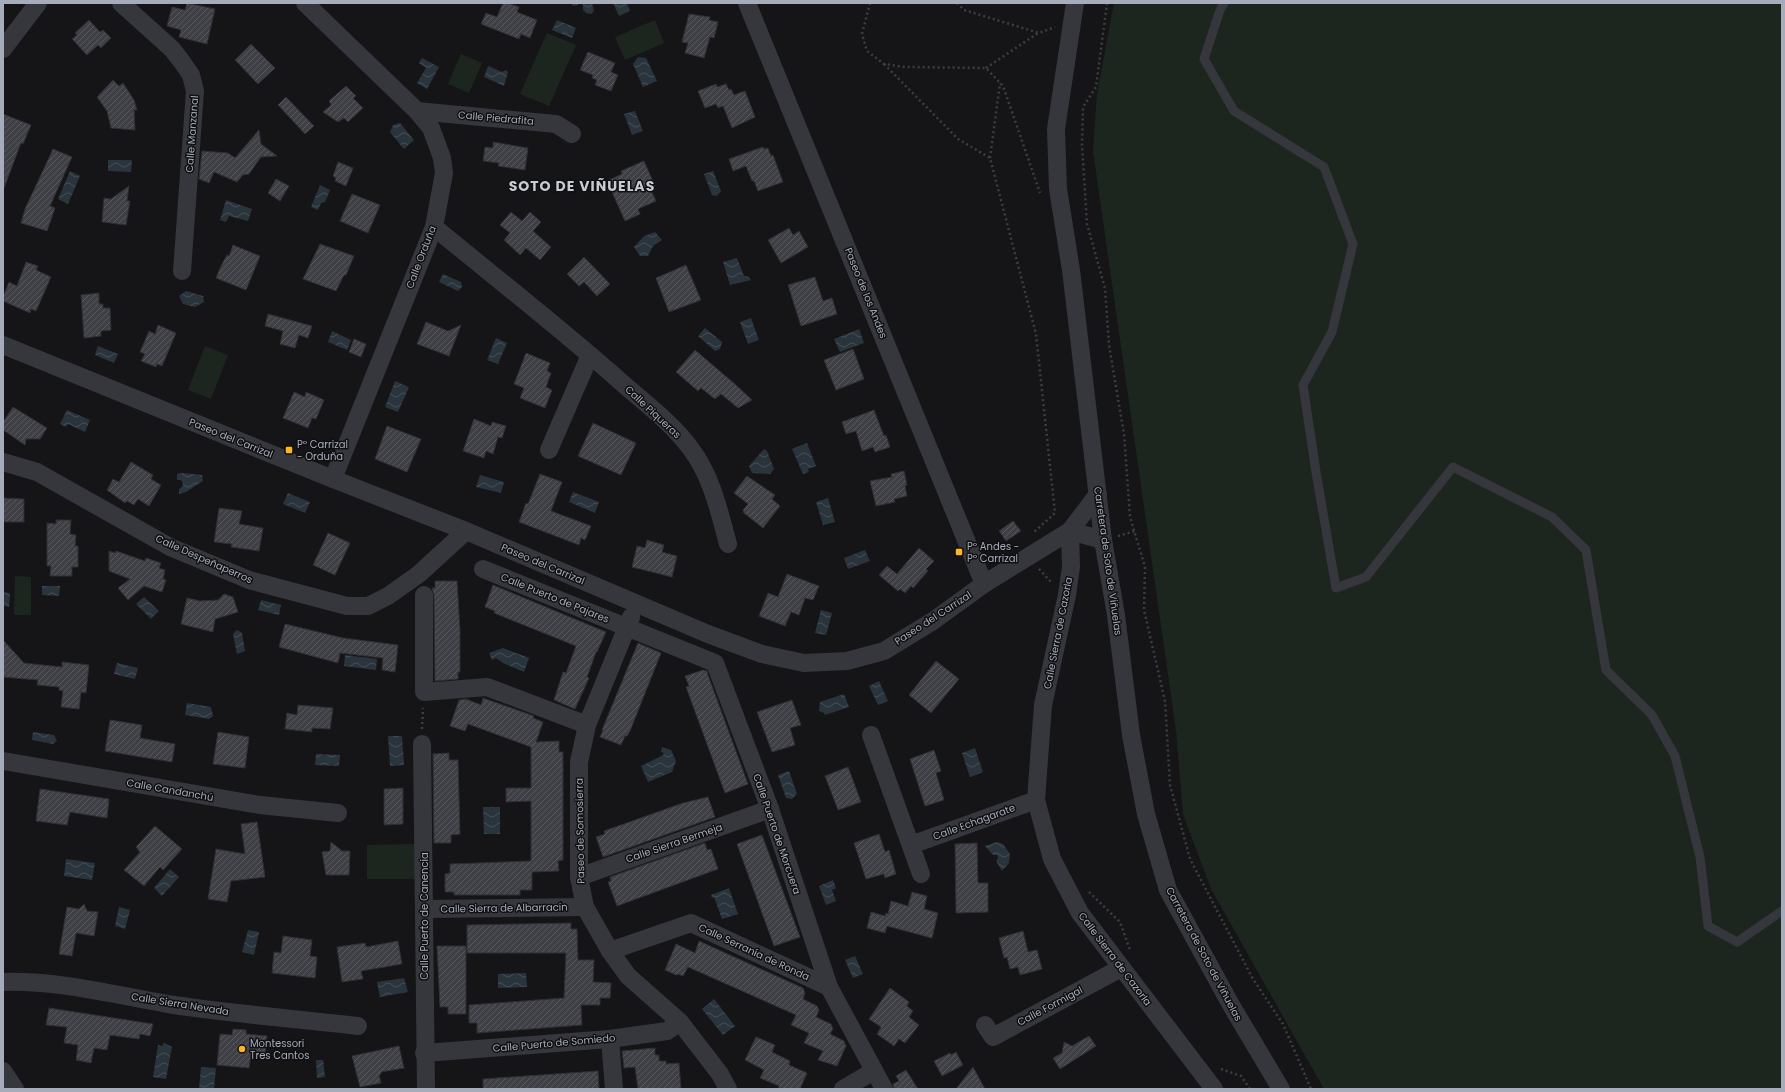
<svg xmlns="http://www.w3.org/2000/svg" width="1785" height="1092" viewBox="0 0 1785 1092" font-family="Poppins,sans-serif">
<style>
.green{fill:#1d261e}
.water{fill:url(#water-waves)}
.building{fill:url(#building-hatch);stroke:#2f2f34}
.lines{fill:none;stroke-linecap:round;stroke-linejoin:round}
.path{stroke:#3c3e44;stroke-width:2.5;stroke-dasharray:2 3;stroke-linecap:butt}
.lane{stroke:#36373d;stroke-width:9}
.street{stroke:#36373d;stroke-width:18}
.poi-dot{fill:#ffb425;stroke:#101012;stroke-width:1.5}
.labels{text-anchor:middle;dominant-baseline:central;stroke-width:3;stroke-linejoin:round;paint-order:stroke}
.street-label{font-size:10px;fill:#a6acb9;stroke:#101012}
.poi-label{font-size:10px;fill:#a6acb9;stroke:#101012;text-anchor:start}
.district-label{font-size:14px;font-weight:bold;letter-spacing:1px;fill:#c7cbd4;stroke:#101012}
</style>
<defs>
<pattern id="water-waves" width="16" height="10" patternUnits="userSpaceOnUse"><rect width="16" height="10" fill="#2a343d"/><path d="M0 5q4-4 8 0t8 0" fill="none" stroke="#464f57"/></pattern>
<pattern id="building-hatch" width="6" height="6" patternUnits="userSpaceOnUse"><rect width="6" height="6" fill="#3f4045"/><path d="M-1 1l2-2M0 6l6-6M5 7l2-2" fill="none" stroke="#58595e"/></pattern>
</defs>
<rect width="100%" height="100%" fill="#151517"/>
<g class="green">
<polygon points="1114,3 1782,3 1782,1089 1324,1089 1211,889 1183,814 1176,730 1093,151 1097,94"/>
<polygon points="655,20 664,43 625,60 615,37"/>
<polygon points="547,33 576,45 549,106 520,94"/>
<polygon points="461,54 482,63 469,93 448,84"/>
<polygon points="205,346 228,355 211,399 188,390"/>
<polygon points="15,576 31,577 31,615 14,615"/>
<polygon points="415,844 415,879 367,879 367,845"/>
</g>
<g class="water">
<polygon points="571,3 592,3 594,11 591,14 586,13 583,10 583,3 573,6"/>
<polygon points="613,3 627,3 630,11 619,16"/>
<polygon points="557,20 576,28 572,38 552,30"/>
<polygon points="638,57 646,58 657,81 643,87 633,64"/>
<polygon points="422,58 439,67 427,89 417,83 426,68 419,63"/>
<polygon points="488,66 502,72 506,70 508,72 504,86 484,77"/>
<polygon points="635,111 643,131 632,135 624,114"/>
<polygon points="400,123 414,140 404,149 390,132 393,125"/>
<polygon points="108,160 132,160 131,172 108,171"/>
<polygon points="70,171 80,176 68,204 58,199"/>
<polygon points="713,171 721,191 717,196 712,195 704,174"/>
<polygon points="320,185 330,190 325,202 321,203 318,210 311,207"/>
<polygon points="226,200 252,209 248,221 229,216 226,222 220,220"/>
<polygon points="655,232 662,240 653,246 648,256 640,256 634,247 644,236"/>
<polygon points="737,258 744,276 749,277 751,280 730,285 723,262"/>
<polygon points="443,274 461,282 462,287 458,291 439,282"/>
<polygon points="186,291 203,296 204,302 195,307 183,304 179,296"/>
<polygon points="751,318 759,340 748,344 740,322"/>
<polygon points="705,328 722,342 720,349 715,351 698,336"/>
<polygon points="859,329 864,343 840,352 834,339"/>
<polygon points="332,331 351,340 347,350 328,342"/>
<polygon points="496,338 507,343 498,364 487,360"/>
<polygon points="98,346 118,354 114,363 95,355"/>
<polygon points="395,381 409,387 398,412 385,407"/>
<polygon points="67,410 90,420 85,432 68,424 66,427 60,424"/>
<polygon points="807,443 816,466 808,469 809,472 803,474 792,449"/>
<polygon points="764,449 767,451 774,469 770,474 752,473 749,466"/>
<polygon points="183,473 202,475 203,481 186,492 179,494 179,489 182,487 183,484 181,480 177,480 177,474"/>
<polygon points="480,475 504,482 501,493 476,487"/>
<polygon points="573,492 599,502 595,513 569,502"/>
<polygon points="288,493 310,502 305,513 283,504"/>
<polygon points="828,498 835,522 823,525 816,502"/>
<polygon points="865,550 870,561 848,569 844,558"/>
<polygon points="42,586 60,586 59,596 42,595"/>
<polygon points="3,592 10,593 9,607 3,606"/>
<polygon points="144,597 159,611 151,619 136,604"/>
<polygon points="261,600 281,605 279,615 258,610"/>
<polygon points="821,610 832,613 826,635 815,633"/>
<polygon points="237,630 242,633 245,651 237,654 233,634"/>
<polygon points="503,648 529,658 524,672 503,663 496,658 492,660 489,653"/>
<polygon points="345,655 377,659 376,670 344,666"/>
<polygon points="117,663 138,668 135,679 114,674"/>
<polygon points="879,681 888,701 878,705 869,686"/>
<polygon points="844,694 849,707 825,715 824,713 819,711 820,702"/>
<polygon points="187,703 211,707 213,716 209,719 185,715"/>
<polygon points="33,732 54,735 57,741 53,744 32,740"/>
<polygon points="388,736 402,736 404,765 390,766"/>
<polygon points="662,747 671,750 676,761 672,772 648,782 641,766 663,755 664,753 661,752"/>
<polygon points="975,748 983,772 970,777 962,753"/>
<polygon points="316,754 340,755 339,766 315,765"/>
<polygon points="789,771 797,794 792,799 786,798 778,775"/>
<polygon points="483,807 500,807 500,834 484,834"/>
<polygon points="997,842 1003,844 1010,854 1009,863 1002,871 996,861 998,858 997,855 993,855 985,846"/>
<polygon points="66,859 95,863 92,880 64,876"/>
<polygon points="170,869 179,877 162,896 154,888"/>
<polygon points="833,880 836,888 832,890 836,901 826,905 819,886"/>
<polygon points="729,888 738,914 722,919 714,897 712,898 711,895"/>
<polygon points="119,907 130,910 125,929 115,926"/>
<polygon points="248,930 259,932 254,955 242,952"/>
<polygon points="855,956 863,974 853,978 845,960"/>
<polygon points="526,973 527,987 498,988 498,974"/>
<polygon points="404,978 408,992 380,997 377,982"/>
<polygon points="714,999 735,1026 723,1035 702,1009"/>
<polygon points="164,1043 172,1047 166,1079 153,1077 158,1045 162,1046"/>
<polygon points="316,1060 323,1060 325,1077 317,1078"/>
<polygon points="201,1067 216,1068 214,1089 199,1089"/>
</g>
<g class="building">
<polygon points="187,3 215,9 207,44 179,37 181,30 167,26 172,7 185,10"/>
<polygon points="503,3 508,3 519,7 517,12 537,20 530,38 521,34 519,39 481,24 486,13 497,17"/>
<polygon points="689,14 710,17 709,20 718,22 714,38 710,37 704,58 685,53 688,43 682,42"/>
<polygon points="89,20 100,32 103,30 111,38 101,48 98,45 87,55 72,39 77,35 75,33"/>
<polygon points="251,44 275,68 258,84 235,60"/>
<polygon points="588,52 615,63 611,72 618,75 611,91 595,85 597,80 592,78 593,75 580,70"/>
<polygon points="113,80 119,86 123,83 134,100 137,110 134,110 135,130 111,128 107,111 97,97"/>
<polygon points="716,84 717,87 726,84 729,90 731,89 734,95 745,91 755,117 732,128 723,106 718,108 716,104 705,108 698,91"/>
<polygon points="346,86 356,96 353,98 363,108 348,122 344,118 338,122 323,112 331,105 329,101"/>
<polygon points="286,97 314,126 305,134 278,105"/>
<polygon points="3,114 31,125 23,144 21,143 4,188"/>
<polygon points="259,130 261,144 277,156 261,157 249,174 243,175 237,182 214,172 209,183 199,179 202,151 228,153 235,158"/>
<polygon points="493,142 528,148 525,170 498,166 499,163 483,161 485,147 493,148"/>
<polygon points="763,147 764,149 768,148 771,156 773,155 783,182 758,191 754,181 752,181 746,166 733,171 729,159"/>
<polygon points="53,149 72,157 50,206 55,208 47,231 21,223 25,209"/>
<polygon points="644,161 655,186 650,188 656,201 638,209 640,214 625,221 607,181 622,174 621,171"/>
<polygon points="338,162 353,168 346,186 335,181 336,178 333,176"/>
<polygon points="276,179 289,186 280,201 268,193"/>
<polygon points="129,186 127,201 130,201 126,225 102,222 104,198 111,199"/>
<polygon points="352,194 380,205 368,233 340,221"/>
<polygon points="511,212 522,221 530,212 541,222 533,231 551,247 540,260 526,248 520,255 504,240 510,233 500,225"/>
<polygon points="789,228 793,235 799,231 808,247 781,263 768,240"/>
<polygon points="320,244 354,256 346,275 344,275 336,291 303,279"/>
<polygon points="233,245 260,256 246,290 216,278 222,264 227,255 229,256"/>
<polygon points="584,257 610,284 597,296 584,282 579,286 567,274"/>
<polygon points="26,262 38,266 36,270 51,277 36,311 31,309 30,313 3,301 3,297 9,282 17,286"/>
<polygon points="686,265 701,300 669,312 656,278"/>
<polygon points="815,277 823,301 832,298 837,314 801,326 788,285"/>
<polygon points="99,293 99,304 103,304 103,308 110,308 111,330 101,331 101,336 84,338 81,295"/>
<polygon points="268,314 312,326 308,338 299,335 295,348 280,344 283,331 265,326"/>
<polygon points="426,322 448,331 461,325 449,356 417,344"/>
<polygon points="158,325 176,333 162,366 157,364 156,367 141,361 145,354 140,352 149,331 155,334"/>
<polygon points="354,339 366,344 361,357 349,352"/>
<polygon points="853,349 864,379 836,390 824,360"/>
<polygon points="695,350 736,385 752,400 738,408 721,394 715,399 701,388 698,391 676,372"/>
<polygon points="526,353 550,363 547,371 551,373 546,387 552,390 545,408 520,398 524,388 514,384"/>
<polygon points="294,392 305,397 306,392 324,400 316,419 312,418 308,428 283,418"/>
<polygon points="13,407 47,428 40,439 26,439 25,445 3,430 3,422"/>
<polygon points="874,410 882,431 884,436 886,435 890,447 875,452 873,447 862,451 856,431 846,434 842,422"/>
<polygon points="474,419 491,426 492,422 506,426 502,438 498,437 493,454 486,451 484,458 463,451"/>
<polygon points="593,423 636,443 621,475 578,456"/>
<polygon points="387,426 421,439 407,472 375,459"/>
<polygon points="131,462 153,475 151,479 161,485 149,506 138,499 134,505 127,501 125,503 107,490 113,479 119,482"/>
<polygon points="904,471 907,485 905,486 907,496 894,499 895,502 876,506 870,481 892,477 891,474"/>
<polygon points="540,474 562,482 551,511 591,526 585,540 581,538 579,545 519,522 526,503 528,504"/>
<polygon points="747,476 775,495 772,499 780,506 763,528 744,513 743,510 748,504 734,493"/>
<polygon points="3,498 24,499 24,522 3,522"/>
<polygon points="219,508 242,511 239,524 263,528 259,551 231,547 232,544 214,542"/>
<polygon points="56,520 71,520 70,534 76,535 75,546 78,546 78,567 72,567 72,576 50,576 51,566 47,566 47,523 56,524"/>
<polygon points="1013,521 1021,531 1006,541 999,531"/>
<polygon points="328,533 350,543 335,575 313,565"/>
<polygon points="647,540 664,545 662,552 677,556 672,577 632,567 637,546 645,548"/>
<polygon points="919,548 934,561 926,569 928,571 913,588 911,586 905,593 900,589 898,591 879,575 887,566 897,574"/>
<polygon points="109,551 115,553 116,551 145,561 146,558 161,563 159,568 165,570 163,579 166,580 162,592 144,586 128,600 118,588 130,579 109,571"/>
<polygon points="787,574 819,586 813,600 805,598 799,615 791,612 785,626 759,616 768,593 778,597"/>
<polygon points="435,581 457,581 460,631 460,672 458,672 458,679 435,681 434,595 432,588 435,588"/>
<polygon points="493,585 606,632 597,652 596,652 587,677 589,678 575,709 554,700 563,672 566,673 576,646 494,613 495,611 485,607"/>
<polygon points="224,594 233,597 238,612 215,619 213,632 181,624 187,598 200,601 218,600"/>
<polygon points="285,624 343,638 398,645 395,672 382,670 383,658 340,653 338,663 279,647"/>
<polygon points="3,640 24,663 62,667 62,662 89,665 86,693 81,692 79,709 61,707 63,691 59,690 59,687 37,685 38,680 3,677"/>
<polygon points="638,643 661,653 630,731 627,736 625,736 621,745 600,737 603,730 602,730"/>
<polygon points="936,661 959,679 931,713 909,695"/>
<polygon points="703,670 707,671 708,675 748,784 725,793 686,687 689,686 685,676"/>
<polygon points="483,698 534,716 533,718 543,722 536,742 559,741 559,752 563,752 563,860 558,861 559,871 532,872 532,890 520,890 520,895 454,895 454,892 445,892 445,874 450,873 450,864 531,861 531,801 506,802 506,788 531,788 531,747 468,724 465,731 450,726 459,700 466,699 481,705"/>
<polygon points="792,700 801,725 790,728 795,745 772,752 757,712"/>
<polygon points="298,705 333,708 330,729 312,728 312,732 285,729 287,713 297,715"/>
<polygon points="110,720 142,725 140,738 175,744 172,762 105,751"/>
<polygon points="218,732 249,737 245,768 213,764"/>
<polygon points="934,750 941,771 936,773 944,800 925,806 910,759"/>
<polygon points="449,753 449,760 458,760 460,834 451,835 451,843 434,843 433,754"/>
<polygon points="848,767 861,802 838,810 825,776"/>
<polygon points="403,788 403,824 384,825 384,789"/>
<polygon points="40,789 109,799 107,818 70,812 67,825 36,821"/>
<polygon points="708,797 715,817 603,857 596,837 605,834 604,831 683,803"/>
<polygon points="257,822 265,877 231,881 227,902 208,899 216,849 245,854 241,824"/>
<polygon points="155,826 182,849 163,870 160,867 144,886 124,870 140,852 136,847"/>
<polygon points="879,834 885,852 889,850 896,874 885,878 884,874 866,879 854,843"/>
<polygon points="762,835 800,937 774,946 737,844"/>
<polygon points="331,842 342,851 350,851 349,875 326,875 322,852 330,851"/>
<polygon points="705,843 707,850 711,849 718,869 617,906 608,882 611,881 610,877"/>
<polygon points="977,843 978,883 988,883 988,912 956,913 955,844"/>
<polygon points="912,892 927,896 924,909 938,913 932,938 887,926 885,933 867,928 871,912 885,916 886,913 888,914 891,901 908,906"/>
<polygon points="84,904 87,911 98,912 94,936 76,933 72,956 59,954 67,907 79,909"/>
<polygon points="571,923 571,929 577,929 578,960 594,960 593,982 611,983 610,998 600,998 600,1005 581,1005 582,1025 477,1033 477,1023 469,1023 469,1005 564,998 566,953 467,953 467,925"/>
<polygon points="1023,931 1028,952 1037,950 1042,969 1020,975 1018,967 1010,969 1007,957 1004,958 999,938"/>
<polygon points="283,936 312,940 310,956 317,957 315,978 272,973 274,952 281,953"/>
<polygon points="398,941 402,964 361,971 363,979 342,982 337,947 365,943 366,947"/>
<polygon points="699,941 803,988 805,993 803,999 817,1006 819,1010 816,1017 831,1024 833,1029 830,1034 844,1041 846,1046 837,1066 818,1060 823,1051 804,1043 809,1033 791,1025 796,1015 688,967 683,976 678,974 676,975 665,970 676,944 695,953"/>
<polygon points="437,946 466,946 466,1014 448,1014 448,1007 440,1007"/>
<polygon points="890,988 909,1002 907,1006 913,1011 909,1017 919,1025 905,1043 899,1039 894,1046 877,1034 881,1027 869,1019"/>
<polygon points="49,1008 153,1024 150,1036 140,1034 139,1039 110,1035 107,1050 94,1048 91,1063 76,1060 78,1045 64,1043 67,1027 46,1025"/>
<polygon points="233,1029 246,1030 246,1034 267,1036 265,1056 251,1054 249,1068 217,1065 220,1034 232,1035"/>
<polygon points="1089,1036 1096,1046 1060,1069 1053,1058 1062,1053 1064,1042 1072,1046"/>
<polygon points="756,1037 775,1045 772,1052 790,1061 789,1065 807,1073 800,1089 778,1089 779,1086 760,1078 764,1070 745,1060"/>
<polygon points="399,1046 404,1068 381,1072 381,1074 379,1075 381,1083 360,1087 352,1056"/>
<polygon points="655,1048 655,1055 659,1055 659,1061 666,1061 666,1064 679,1063 681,1089 638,1089 635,1067 624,1068 622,1051"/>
<polygon points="956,1052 963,1065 942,1076 934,1061 950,1053 951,1055"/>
<polygon points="973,1067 985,1089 956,1089"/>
<polygon points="906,1070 918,1089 894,1089 893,1084 899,1081 896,1076"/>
<polygon points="598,1071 599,1089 483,1089 483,1079"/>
</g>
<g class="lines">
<g class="path">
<polyline points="870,3 862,34 867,51 884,64 905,67 986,68 1003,86 1040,193"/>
<polyline points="957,3 964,10 1039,33 1055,27"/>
<polyline points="1107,3 1096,87 1083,107 1082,145 1087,224 1105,288 1109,345 1124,434 1130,517 1145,567 1144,610 1165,701 1170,785 1190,859 1253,979 1283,1024 1311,1089"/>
<polyline points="884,64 958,139 990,158 1036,334 1055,513 1034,532"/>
<polyline points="986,68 1038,33"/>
<polyline points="990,158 1000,83"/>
<polyline points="1118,536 1135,531"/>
<polyline points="1039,569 1052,583"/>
<polyline points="422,729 423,708"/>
<polyline points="1089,892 1120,922 1130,950"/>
<polyline points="1221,1069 1241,1076 1250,1089"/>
</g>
<polyline class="lane" points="1224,3 1220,10 1204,59 1234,111 1324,167 1353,244 1332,332 1303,385 1316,472 1336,588 1366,577 1453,467 1552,517 1586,550 1606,670 1652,715 1675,756 1700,857 1708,926 1737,942 1782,911"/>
<g class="street">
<polyline points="121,3 172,49 182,62 191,75 195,91 182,271"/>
<polyline points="305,3 417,111 431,128 442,158 444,173 434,227 333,479"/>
<polyline points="747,3 984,584"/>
<polyline points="1075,3 1056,129 1058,189 1071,270 1103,540 1116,615 1131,735 1146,814 1168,890 1231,1005 1281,1089"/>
<polyline points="3,49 38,3"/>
<polyline points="417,111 556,124 572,134"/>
<path d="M434,227C496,278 560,328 621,382C645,403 672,423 691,449C712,477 719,511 728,544"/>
<polyline points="3,345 333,479 466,531 708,634 762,654 804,663 847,661 884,651 933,621 984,584 1070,531 1098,494"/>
<polyline points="549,450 590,355"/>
<polyline points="3,462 37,472 170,547 249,580 347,606 368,606 388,596 419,574 466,531"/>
<polyline points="1070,531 1071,567 1067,595 1043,705 1036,800 1052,859 1080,913 1214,1089"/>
<polyline points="1070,531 1103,540"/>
<polyline points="483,569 715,663 770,809 829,987 884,1089"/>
<polyline points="424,595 424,692 487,687 587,725"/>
<polyline points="631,617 587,725 579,762 579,877 585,907 610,951 628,976 680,1022 720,1074 728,1089"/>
<polyline points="871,735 921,874"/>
<polyline points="422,744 426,1089"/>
<polyline points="3,761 260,805 338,813"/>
<polyline points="911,845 1036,800"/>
<polyline points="579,877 770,809"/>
<polyline points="424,909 585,907"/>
<polyline points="610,951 691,923 829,987"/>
<path d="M3,982C59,980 119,996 174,1005C235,1014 297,1019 358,1026"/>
<polyline points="985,1025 993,1037 1121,968"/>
<polyline points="610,1039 614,1089"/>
<polyline points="424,1053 610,1039 667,1031 680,1022"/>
<polyline points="3,1071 15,1089"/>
<polyline points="843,1089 874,1071"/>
</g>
</g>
<g class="poi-dot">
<rect x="285" y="446" width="8" height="8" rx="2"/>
<rect x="955" y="548" width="8" height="8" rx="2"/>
<circle cx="242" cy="1049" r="4"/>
</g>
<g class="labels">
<g class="street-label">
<text transform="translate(496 118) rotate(5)">Calle Piedrafita</text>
<text transform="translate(192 134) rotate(-86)">Calle Manzanal</text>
<text transform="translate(421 257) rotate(-69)">Calle Orduña</text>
<text transform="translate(866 293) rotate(68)">Paseo de los Andes</text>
<text transform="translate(653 412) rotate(43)">Calle Piqueras</text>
<text transform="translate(231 438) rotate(22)">Paseo del Carrizal</text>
<text transform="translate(204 559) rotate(24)">Calle Despeñaperros</text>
<text transform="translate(1108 561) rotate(82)">Carretera de Soto de Viñuelas</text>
<text transform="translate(543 564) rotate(23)">Paseo del Carrizal</text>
<text transform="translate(555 598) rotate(22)">Calle Puerto de Pajares</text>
<text transform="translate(933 618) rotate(-33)">Paseo del Carrizal</text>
<text transform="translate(1058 633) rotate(-79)">Calle Sierra de Cazorla</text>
<text transform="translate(170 790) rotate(10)">Calle Candanchú</text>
<text transform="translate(974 822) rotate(-20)">Calle Echagarate</text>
<text transform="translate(580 831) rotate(-91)">Paseo de Somosierra</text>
<text transform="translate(777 834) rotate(71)">Calle Puerto de Morcuera</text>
<text transform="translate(674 843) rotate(-19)">Calle Sierra Bermeja</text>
<text transform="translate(504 908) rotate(-1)">Calle Sierra de Albarracín</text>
<text transform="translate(424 916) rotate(-90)">Calle Puerto de Canencia</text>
<text transform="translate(754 952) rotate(25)">Calle Serranía de Ronda</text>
<text transform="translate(1204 954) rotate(62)">Carretera de Soto de Viñuelas</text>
<text transform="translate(1115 959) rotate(53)">Calle Sierra de Cazorla</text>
<text transform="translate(180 1004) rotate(9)">Calle Sierra Nevada</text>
<text transform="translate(1050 1006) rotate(-28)">Calle Formigal</text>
<text transform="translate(554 1043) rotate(-5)">Calle Puerto de Somiedo</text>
</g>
<g class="poi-label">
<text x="297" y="444">Pº Carrizal<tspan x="297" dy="12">- Orduña</tspan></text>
<text x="967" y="546">Pº Andes -<tspan x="967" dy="12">Pº Carrizal</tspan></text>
<text x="250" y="1043">Montessori<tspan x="250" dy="12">Tres Cantos</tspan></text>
</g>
<g class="district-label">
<text x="582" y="186">SOTO DE VIÑUELAS</text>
</g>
</g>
<rect width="1785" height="1092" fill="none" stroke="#a6acb9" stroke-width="8"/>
</svg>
